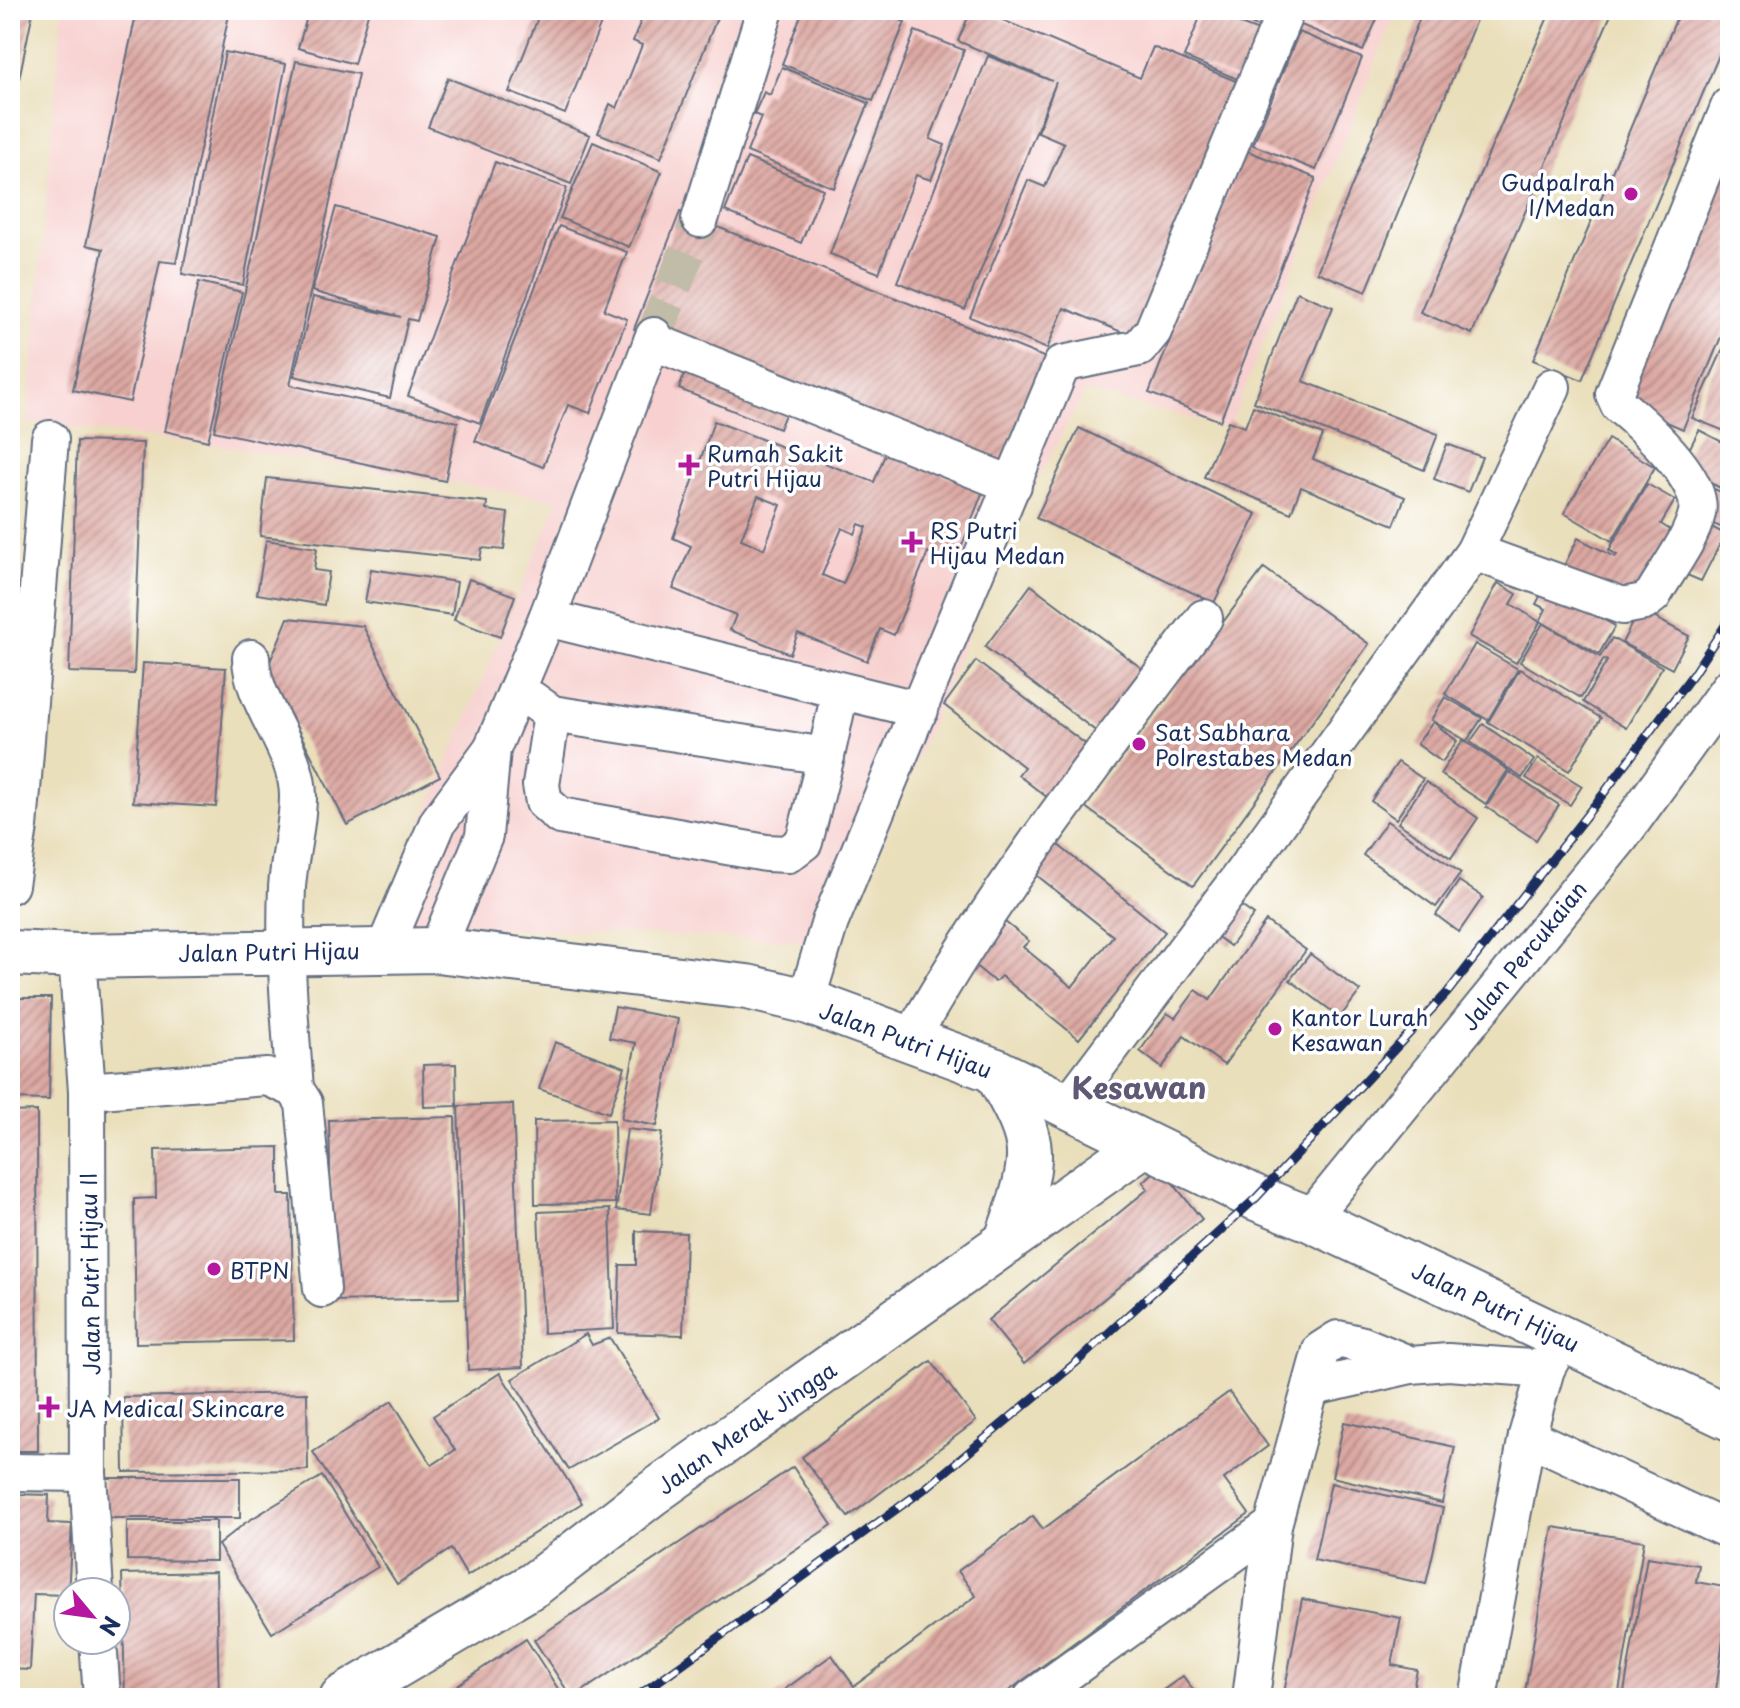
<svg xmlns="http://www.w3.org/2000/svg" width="1740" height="1708" viewBox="0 0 1740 1708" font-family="'Playpen Sans',sans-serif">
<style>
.built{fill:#f7d0cf}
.building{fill:url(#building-hatch);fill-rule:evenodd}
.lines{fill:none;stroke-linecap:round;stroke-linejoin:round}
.minor-tunnel{stroke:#c1bca8;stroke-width:36;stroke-dasharray:36 18;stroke-linecap:butt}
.minor-casing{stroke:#636d7f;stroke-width:40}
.major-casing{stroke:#636d7f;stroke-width:48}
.minor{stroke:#fff;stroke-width:36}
.major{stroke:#fff;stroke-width:44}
.rail-casing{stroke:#1b2f5e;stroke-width:9}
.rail{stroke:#fff;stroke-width:6;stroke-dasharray:18;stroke-linecap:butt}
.poi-dot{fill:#b5179e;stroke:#fff;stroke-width:3}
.labels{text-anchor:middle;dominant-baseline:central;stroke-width:7;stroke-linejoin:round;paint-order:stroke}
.poi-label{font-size:22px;fill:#1b2f5e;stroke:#fff;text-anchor:start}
.street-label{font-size:22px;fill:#1b2f5e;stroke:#fff}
.district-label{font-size:30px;font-weight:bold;fill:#5f5975;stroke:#fff}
</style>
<defs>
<pattern id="building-hatch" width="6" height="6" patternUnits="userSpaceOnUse" patternTransform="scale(2)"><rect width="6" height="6" fill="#dca7a1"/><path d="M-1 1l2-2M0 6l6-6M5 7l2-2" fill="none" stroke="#b28886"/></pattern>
</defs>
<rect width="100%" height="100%" fill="#fff"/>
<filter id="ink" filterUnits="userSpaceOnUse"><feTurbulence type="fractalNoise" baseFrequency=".0125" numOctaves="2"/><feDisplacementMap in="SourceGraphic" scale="16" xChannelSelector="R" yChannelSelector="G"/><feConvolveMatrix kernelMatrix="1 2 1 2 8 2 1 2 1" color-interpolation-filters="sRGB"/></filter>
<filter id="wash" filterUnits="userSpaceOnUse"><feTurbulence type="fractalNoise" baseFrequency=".006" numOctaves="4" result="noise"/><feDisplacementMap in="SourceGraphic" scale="32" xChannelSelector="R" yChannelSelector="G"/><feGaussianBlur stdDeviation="1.8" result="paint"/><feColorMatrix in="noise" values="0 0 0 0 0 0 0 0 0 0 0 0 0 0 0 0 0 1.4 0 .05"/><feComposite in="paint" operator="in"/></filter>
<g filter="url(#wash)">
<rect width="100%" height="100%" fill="#eadfbb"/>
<polygon class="built" points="62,10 1397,10 1229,428 1085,391 1010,532 873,866 835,942 380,923 558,500 235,448 28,422"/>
<g id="blocks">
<g class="building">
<polygon points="10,10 33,11 11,118 10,118"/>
<polygon points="137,10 230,10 176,263 160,261 130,402 73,390 103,249 86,245"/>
<polygon points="309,10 369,10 354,64 298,48"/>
<polygon points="541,10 624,10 620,19 605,13 565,114 509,92"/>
<polygon points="645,10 720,10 661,158 598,133 610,104 617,108 642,45 633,41"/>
<polygon points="803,10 887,10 886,14 905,22 873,101 782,64"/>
<polygon points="971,10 979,10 1140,78 1153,47 1248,86 1141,340 1064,308 1047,349 970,317 1028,180 1045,187 1064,143 1038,132 1056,82 965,310 897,282 988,56 1052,81 958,41"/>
<polygon points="1203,10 1267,34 1247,83 1184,57"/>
<polygon points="1217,10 1268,10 1260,28"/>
<polygon points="1299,10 1381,10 1363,51 1294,22"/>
<polygon points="1423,10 1480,10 1366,292 1317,272"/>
<polygon points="1551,10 1613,10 1472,334 1420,312"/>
<polygon points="1680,10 1730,10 1730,29 1582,380 1533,360"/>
<polygon points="915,31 964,50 930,139 945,145 931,180 916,175 879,273 830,254"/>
<polygon points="1299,32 1362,58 1316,170 1253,145"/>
<polygon points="225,52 286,64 243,285 182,274"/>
<polygon points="296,61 358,74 290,385 458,422 445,481 214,431"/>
<polygon points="782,67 869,103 834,188 747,152 761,117 754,114 764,92 770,95"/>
<polygon points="448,78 590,135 571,184 428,127"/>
<polygon points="1730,136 1730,315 1683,429 1620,402"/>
<polygon points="593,142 662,172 629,247 560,218"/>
<polygon points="1245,150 1316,178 1220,421 1149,393"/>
<polygon points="747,158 823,189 801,243 725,211"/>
<polygon points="495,162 567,188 480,423 408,396"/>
<polygon points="336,207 441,237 417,321 408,319 390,398 294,376 313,297 401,317 312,291"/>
<polygon points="680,212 1046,358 999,475 634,329"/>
<polygon points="559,226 627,252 604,310 627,319 590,413 568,405 543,467 475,441"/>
<polygon points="199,282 242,292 208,441 165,431"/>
<polygon points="1297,292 1333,307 1303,381 1438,434 1424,470 1254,402"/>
<polygon points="1727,340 1730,342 1727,432 1692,418"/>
<polygon points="690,360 791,400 779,429 679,389"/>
<polygon points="1253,406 1323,435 1313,459 1405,497 1394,525 1301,487 1291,513 1204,477 1228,421 1245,427"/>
<path d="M714,421L874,482L886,452L983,491L955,563L928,552L894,635L880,629L867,661L798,633L790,654L730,630L736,615L673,589L691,546L673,538ZM758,496L781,505L764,549L741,539ZM859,524L867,527L843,584L822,575L842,528L855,534Z"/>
<polygon points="1079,428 1257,514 1214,603 1036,518"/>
<polygon points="1699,430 1730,446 1730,493 1680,467"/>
<polygon points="1608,439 1655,467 1612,541 1564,513"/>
<polygon points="77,441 143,443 134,674 69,672"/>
<polygon points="1447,444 1482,457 1468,492 1434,479"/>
<polygon points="267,478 487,502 486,510 508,513 504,550 482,548 480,560 260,536"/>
<polygon points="1647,484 1675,500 1661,524 1675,533 1636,601 1561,572 1578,538 1615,557 1617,555 1609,550"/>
<polygon points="1712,488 1730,496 1730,531 1699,518"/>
<polygon points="1706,524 1725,534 1701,581 1682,573"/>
<polygon points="266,540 317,548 314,570 329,572 324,605 257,594"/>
<polygon points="1264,568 1369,644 1193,886 1084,806"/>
<polygon points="371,569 457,582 452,615 365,602"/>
<polygon points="469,579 515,596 500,637 454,620"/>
<polygon points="1498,583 1517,594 1511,604 1540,622 1516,663 1469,636"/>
<polygon points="1031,585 1148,673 1101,735 985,647"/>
<polygon points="1545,587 1615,626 1599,654 1540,621 1546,609 1536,604"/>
<polygon points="1639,609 1689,636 1672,669 1622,643"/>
<polygon points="288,618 363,626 440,776 347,825 267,669"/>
<polygon points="1543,623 1600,657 1612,638 1662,667 1626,728 1583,702 1607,661 1604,659 1581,698 1520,662"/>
<polygon points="1475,644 1518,669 1488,720 1445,694"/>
<polygon points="976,661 1092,749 1052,801 1018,775 1024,767 944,705"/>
<polygon points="143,663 226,668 216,807 133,802"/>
<polygon points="1520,669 1601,718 1569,771 1488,722"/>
<polygon points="1445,697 1482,718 1467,741 1431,720"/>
<polygon points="1433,722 1457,741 1442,762 1417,744"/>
<polygon points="1483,724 1534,760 1522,778 1470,742"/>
<polygon points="1463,740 1508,770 1486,804 1440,774"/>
<polygon points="1538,759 1582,786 1570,805 1526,778"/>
<polygon points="1398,762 1423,779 1396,819 1371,801"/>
<polygon points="1509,772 1559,805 1536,840 1486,807"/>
<polygon points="1426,782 1478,818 1451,858 1398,823"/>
<polygon points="1387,821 1461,873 1436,907 1363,855"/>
<polygon points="1057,844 1165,932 1079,1039 1001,976 995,982 972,963 1005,922 1029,941 1023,947 1072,987 1113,936 1034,873"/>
<polygon points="1459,881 1483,897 1459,932 1436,915"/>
<polygon points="1234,901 1254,915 1230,946 1211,932"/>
<polygon points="1266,921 1306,950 1224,1065 1184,1036 1162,1068 1140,1051 1167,1013 1175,1018 1196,990 1210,1000"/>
<polygon points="1310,954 1360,991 1340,1017 1290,980"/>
<polygon points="10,998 51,998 49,1100 10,1099"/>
<polygon points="615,1007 678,1019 657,1126 621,1119 636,1043 609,1038"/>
<polygon points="555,1042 625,1067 609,1113 539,1089"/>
<polygon points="456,1064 457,1106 424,1107 423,1065"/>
<polygon points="513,1104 523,1367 468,1370 458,1106"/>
<polygon points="37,1111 38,1451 10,1451 10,1112"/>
<polygon points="455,1117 459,1298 333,1301 329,1120"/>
<polygon points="614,1120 615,1203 535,1204 534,1121"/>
<polygon points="627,1129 662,1133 651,1214 616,1210"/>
<polygon points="279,1147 279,1195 291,1195 294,1340 136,1343 134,1199 156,1198 155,1150"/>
<polygon points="1160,1167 1202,1219 1024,1364 988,1320 1148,1189 1143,1182"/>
<polygon points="610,1209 614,1329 543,1333 538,1212"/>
<polygon points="636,1231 686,1233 683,1335 618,1333 620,1265 636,1265"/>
<polygon points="586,1334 592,1345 610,1338 659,1418 569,1470 512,1379"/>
<polygon points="931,1361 976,1421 848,1517 802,1457"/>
<polygon points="500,1373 582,1503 467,1576 451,1549 397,1584 313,1452 392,1401 432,1465 455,1450 433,1416"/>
<polygon points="1229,1392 1268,1446 1224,1479 1249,1514 999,1698 773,1698 832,1655 854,1686 976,1596 958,1571 1033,1516 1043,1529"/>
<polygon points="307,1393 308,1470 124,1472 123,1397"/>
<polygon points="1344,1422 1455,1447 1442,1503 1332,1477"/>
<polygon points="793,1467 832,1525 572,1698 534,1640"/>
<polygon points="322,1476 378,1567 272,1633 218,1545 245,1523"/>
<rect x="104" y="1478" width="136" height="40"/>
<polygon points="1331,1483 1443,1508 1426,1584 1314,1560"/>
<polygon points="10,1494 49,1495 48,1523 72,1524 68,1595 34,1594 30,1670 10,1669"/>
<polygon points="127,1521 216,1521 216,1561 127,1560"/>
<polygon points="1553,1527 1644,1541 1618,1698 1524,1698"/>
<polygon points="1647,1557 1699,1565 1696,1582 1730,1588 1715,1698 1623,1698"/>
<polygon points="216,1572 219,1698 125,1698 122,1574"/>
<polygon points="1302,1599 1401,1618 1392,1665 1417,1670 1411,1698 1283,1698"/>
<polygon points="526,1639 564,1698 438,1698"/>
<polygon points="1183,1676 1199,1698 1152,1698"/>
</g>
</g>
</g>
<g filter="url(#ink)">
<use href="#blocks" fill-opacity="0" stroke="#636d7f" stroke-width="2"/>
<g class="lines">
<polyline class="minor-tunnel" points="654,336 700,219"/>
<defs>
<g id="minor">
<polyline points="700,219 765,10"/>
<polyline points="652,341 1013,485"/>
<path d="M1474,552L1623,606L1644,602L1653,595C1667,570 1691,540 1697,513C1705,480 1643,425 1619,405L1614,394L1730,105"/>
<polyline points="547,618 920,710"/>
<path d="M251,658C252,704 298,749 298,796C298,826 289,857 287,887C284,954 290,1022 295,1089"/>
<polyline points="531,699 552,714 826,756 840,692"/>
<polyline points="552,714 541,785 544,802 560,816 766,853 788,854 804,842 826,756"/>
<polyline points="10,885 19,827 50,439"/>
<polyline points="385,948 438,822 491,750"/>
<polyline points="437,950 484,836 492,749 547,618 654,336"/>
<polyline points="77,956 87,1091 88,1473 95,1592"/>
<polyline points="806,1001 830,922 1062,364 1139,348 1153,331 1286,10"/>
<path d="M911,1039C994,890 1101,755 1204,618"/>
<polyline points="87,1091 267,1077 295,1089 304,1103 322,1289"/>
<polyline points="1067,1106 1236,882 1474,552 1552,387"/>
<polyline points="1310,1219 1620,838 1730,686"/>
<polyline points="1314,1387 1411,1365 1448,1362 1546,1369"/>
<polyline points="1527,1436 1730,1531"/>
<polyline points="10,1472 88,1473"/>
<polyline points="98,1640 102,1698"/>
<polyline points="1032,1698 1273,1525"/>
<polyline points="1251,1698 1273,1525 1321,1350 1338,1339 1363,1345 1411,1365"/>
<polyline points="1478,1698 1527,1436 1546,1369 1563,1338"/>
</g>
<g id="major">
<polyline points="10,953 77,956 437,950 747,987 806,1001 996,1071 1256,1198 1310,1219 1730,1418"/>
<path d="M996,1071C1008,1096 1028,1124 1029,1152C1030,1182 1015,1215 1006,1243"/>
<polyline points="342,1698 535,1584 650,1495 1144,1144"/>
</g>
</defs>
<use href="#minor" class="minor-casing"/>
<use href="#major" class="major-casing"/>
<use href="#minor" class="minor"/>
<use href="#major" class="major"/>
<defs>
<polyline id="rail" points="635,1698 927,1487 1079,1360 1256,1198 1447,993 1604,793 1693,674 1730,618"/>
</defs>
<use href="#rail" class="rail-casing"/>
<use href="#rail" class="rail"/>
</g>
</g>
<g class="poi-dot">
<circle cx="1631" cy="194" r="8"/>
<path d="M685 453h8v8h8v8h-8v8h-8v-8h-8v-8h8z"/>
<path d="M908 530h8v8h8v8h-8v8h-8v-8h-8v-8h8z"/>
<circle cx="1139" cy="744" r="8"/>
<circle cx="1275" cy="1029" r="8"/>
<circle cx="214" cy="1269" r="8"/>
<path d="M45 1395h8v8h8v8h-8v8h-8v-8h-8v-8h8z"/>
</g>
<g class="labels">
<g class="poi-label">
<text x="1615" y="181" text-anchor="end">Gudpalrah<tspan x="1615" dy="25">I/Medan</tspan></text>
<text x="707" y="452">Rumah Sakit<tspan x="707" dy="25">Putri Hijau</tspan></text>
<text x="930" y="529">RS Putri<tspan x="930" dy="25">Hijau Medan</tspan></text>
<text x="1155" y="731">Sat Sabhara<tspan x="1155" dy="25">Polrestabes Medan</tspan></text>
<text x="1291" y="1016">Kantor Lurah<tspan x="1291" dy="25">Kesawan</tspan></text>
<text x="230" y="1269">BTPN</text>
<text x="67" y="1407">JA Medical Skincare</text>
</g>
<g class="street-label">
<text transform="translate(269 951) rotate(-1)">Jalan Putri Hijau</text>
<text transform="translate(1523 955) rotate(-51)">Jalan Percukaian</text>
<text transform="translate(906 1039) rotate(20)">Jalan Putri Hijau</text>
<text transform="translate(89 1274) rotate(-91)">Jalan Putri Hijau II</text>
<text transform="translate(1496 1306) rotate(25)">Jalan Putri Hijau</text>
<text transform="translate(746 1427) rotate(-35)">Jalan Merak Jingga</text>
</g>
<g class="district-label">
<text x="1139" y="1086">Kesawan</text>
</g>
</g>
<rect width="1740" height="1708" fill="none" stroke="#fff" stroke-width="40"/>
<g transform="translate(92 1616) rotate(119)"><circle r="38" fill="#ffffff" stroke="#a4acbf" stroke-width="2"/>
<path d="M0-6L14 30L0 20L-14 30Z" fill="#b5179e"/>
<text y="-12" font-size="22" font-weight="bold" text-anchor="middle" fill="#1b2f5e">N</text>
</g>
</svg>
